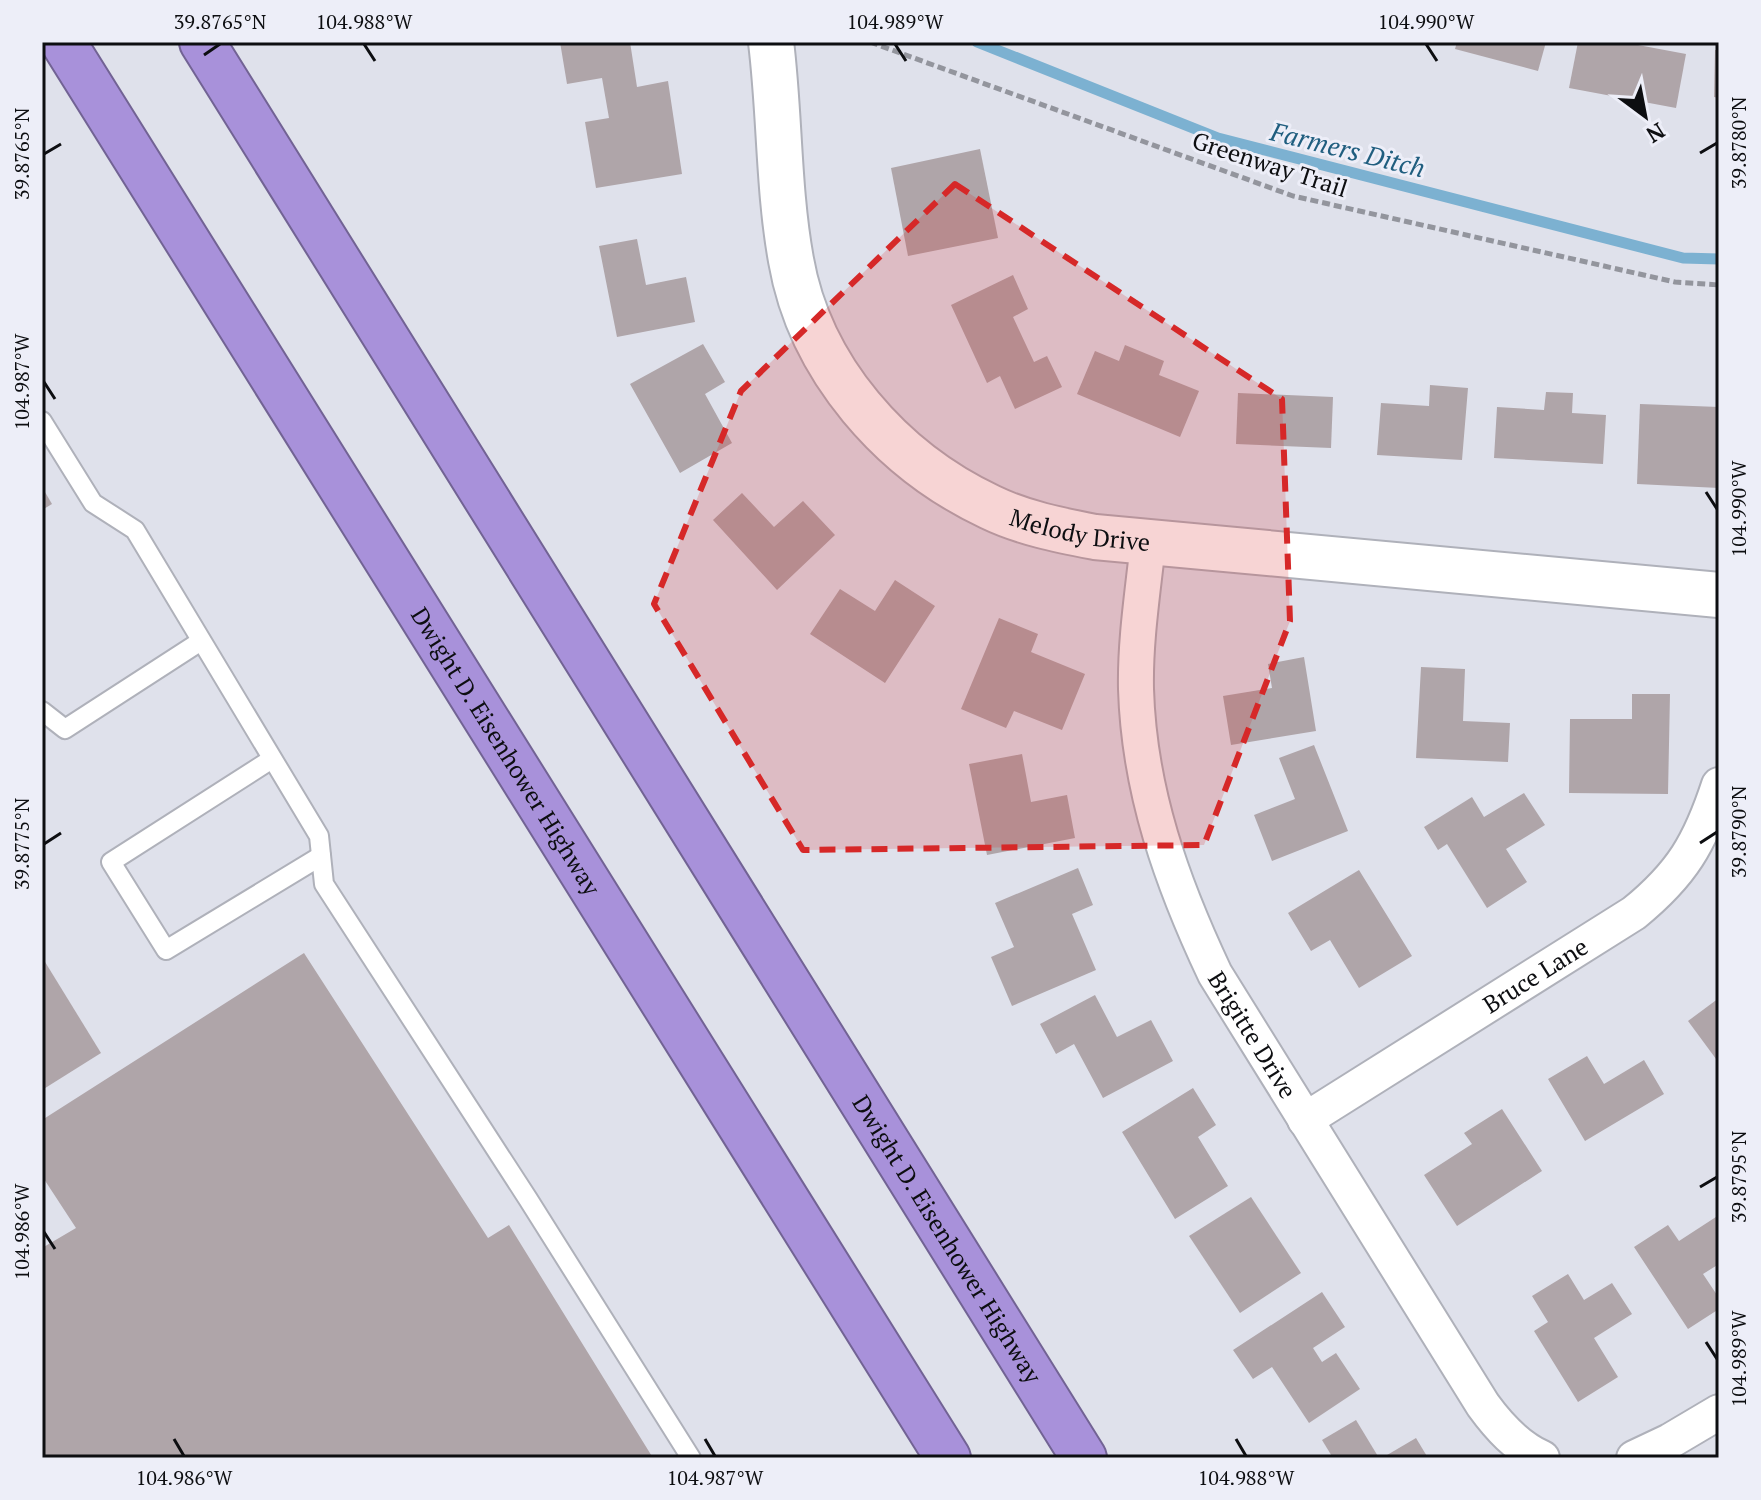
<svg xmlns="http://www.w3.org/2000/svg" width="1761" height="1500" viewBox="0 0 1761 1500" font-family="'PT Serif',serif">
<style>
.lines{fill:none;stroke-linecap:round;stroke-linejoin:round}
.stream{stroke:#7cb1d1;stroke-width:11}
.building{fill:#afa5a9}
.service-casing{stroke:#afb1ba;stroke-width:22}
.minor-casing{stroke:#afb1ba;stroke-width:38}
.tertiary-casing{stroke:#afb1ba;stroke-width:48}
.motorway-casing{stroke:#726394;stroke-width:48}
.path{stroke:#93959d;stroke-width:5;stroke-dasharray:8 4;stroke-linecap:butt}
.service{stroke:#fff;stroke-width:18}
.minor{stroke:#fff;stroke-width:34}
.tertiary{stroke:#fff;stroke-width:44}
.motorway{stroke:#a891da;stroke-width:44}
.marked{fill:#d62828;fill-opacity:0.2;stroke:#d62828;stroke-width:6;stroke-dasharray:16 10;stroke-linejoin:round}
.ticks{fill:none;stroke:#0d0e11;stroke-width:3}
.labels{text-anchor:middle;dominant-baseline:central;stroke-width:6;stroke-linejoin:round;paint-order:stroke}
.street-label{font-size:24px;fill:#0d0e11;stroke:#edeef8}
.water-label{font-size:26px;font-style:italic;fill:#205e7f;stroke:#edeef8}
.neatline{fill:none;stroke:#0d0e11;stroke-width:3}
.ticks-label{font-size:20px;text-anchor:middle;fill:#0d0e11}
</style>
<rect width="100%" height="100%" fill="#dfe1eb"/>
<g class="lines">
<polyline class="stream" points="977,42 1218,138 1683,258 1719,259"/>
</g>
<g class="building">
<polygon points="560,42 630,42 637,87 668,81 682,174 596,188 585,122 609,118 602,78 567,84"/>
<polygon points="1457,42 1546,42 1538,71 1455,49"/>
<polygon points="1578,42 1622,42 1686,54 1676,108 1569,88"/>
<polygon points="1715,50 1719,50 1719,98 1714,97"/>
<polygon points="980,149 998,238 908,256 891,168"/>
<polygon points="637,239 646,285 686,277 695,322 617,337 599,246"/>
<polygon points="1013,275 1028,309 1013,317 1034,362 1047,356 1062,387 1015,409 1000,376 987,383 951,305"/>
<polygon points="703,344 725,382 705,394 732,443 680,473 630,384"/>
<polygon points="1125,345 1164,361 1159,375 1199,391 1180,437 1077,394 1095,351 1119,361"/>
<polygon points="1430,385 1468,388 1462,460 1377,455 1381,403 1429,406"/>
<polygon points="1546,392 1573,393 1572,413 1606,415 1603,464 1494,458 1497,407 1544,410"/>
<polygon points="1238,393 1333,397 1331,448 1236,444"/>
<polygon points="1640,404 1719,407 1719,488 1637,484"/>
<polygon points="42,487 52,504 42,510"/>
<polygon points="742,493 774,527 803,501 835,535 777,590 713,520"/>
<polygon points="895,580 935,606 885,683 810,634 840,589 875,611"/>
<polygon points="999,618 1038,634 1031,652 1085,674 1062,730 1014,711 1006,728 961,709"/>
<polygon points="1304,657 1316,731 1231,745 1223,696 1272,688 1268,664"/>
<polygon points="1421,667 1465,669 1463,721 1510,723 1508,762 1416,758"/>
<polygon points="1632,694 1670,694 1668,794 1569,793 1570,719 1632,719"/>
<polygon points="1314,745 1348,831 1272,861 1254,815 1295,799 1279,758"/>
<polygon points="1022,754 1031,802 1067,795 1075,838 987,855 969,764"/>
<polygon points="1524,793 1545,825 1506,849 1527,882 1487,908 1447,844 1438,850 1424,827 1472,797 1484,817"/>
<polygon points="1078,868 1093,905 1072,914 1096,970 1012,1006 991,957 1014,947 995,903"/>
<polygon points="1359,870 1412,956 1359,988 1330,940 1311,951 1288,913"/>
<polygon points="304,953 488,1238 509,1225 653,1458 42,1458 42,1248 76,1228 42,1176 42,1120"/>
<polygon points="42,957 101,1053 42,1090"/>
<polygon points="1095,995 1117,1037 1151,1020 1173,1061 1103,1098 1074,1044 1056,1054 1040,1024"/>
<polygon points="1719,998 1719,1063 1688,1021"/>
<polygon points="1587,1056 1604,1084 1644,1060 1664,1094 1585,1141 1548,1079"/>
<polygon points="1193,1088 1216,1125 1198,1137 1228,1186 1175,1219 1122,1132"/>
<polygon points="1502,1109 1542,1171 1457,1226 1424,1175 1472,1144 1464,1133"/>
<polygon points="1251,1197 1301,1273 1240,1313 1189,1236"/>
<polygon points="1719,1215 1719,1264 1703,1274 1719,1298 1719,1309 1688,1329 1634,1247 1668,1225 1679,1241"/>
<polygon points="1568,1274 1584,1300 1612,1283 1632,1314 1594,1338 1618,1377 1578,1402 1534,1331 1548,1322 1532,1296"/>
<polygon points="1322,1292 1345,1327 1313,1348 1322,1362 1336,1353 1360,1389 1309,1423 1272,1367 1253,1379 1233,1350"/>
<polygon points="1356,1420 1379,1458 1333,1458 1322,1440"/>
<polygon points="1416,1438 1428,1458 1382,1458"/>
</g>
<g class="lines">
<defs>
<g id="service">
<polyline points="42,421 93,503 135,530 319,836 324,884 528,1199 691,1458"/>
<polyline points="42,711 65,729 201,641"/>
<polyline points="272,759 111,862 166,950 321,856"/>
</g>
<g id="minor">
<path id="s1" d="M1148,543C1143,591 1135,640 1136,689C1139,791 1172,883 1215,974L1483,1405C1499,1427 1517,1447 1542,1458"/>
<path id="s2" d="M1305,1120L1634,913C1682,874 1700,843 1719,785"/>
<polyline points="1634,1458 1670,1441 1719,1412"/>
</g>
<g id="tertiary">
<path id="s3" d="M771,42C780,114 778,189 791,260C810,369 892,461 990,507C1023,523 1059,530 1095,537L1719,595"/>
</g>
<g id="motorway">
<path id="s4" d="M63,42L948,1458"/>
<path id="s5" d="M202,42L1084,1458"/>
</g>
</defs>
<use href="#service" class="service-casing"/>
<use href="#minor" class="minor-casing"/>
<use href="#tertiary" class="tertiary-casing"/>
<use href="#motorway" class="motorway-casing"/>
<polyline class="path" points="870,42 1293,196 1675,282 1719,285"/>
<use href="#service" class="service"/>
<use href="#minor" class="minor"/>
<use href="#tertiary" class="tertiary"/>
<use href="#motorway" class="motorway"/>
</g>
<path class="marked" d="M955,184L1282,399L1290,621L1204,845L803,850L654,604L741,391Z"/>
<path class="ticks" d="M364,44L375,61M895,44L906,61M1426,44L1437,61M204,55L220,44M1700,153L1717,143M44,154L61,144M44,382L55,399M1706,492L1717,509M1700,843L1717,832M44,844L61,833M1700,1187L1717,1177M44,1232L55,1249M1706,1342L1717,1359M174,1439L184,1456M705,1439L715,1456M1236,1439L1246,1456"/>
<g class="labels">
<g class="street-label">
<text transform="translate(1270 164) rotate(18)">Greenway Trail</text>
<text stroke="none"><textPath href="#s3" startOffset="642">Melody Drive</textPath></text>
<text stroke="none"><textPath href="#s4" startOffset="836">Dwight D. Eisenhower Highway</textPath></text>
<text stroke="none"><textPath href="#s2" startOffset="272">Bruce Lane</textPath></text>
<text stroke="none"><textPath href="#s1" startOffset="516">Brigitte Drive</textPath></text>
<text stroke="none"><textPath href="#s5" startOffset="1410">Dwight D. Eisenhower Highway</textPath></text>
</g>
<g class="water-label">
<text transform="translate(1348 149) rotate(14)">Farmers Ditch</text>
</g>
</g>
<rect width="1761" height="1500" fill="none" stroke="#edeef8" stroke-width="88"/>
<g transform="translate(1645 116) rotate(148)" stroke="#edeef8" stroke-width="6" paint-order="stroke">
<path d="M0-6L14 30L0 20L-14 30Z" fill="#0d0e11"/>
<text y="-12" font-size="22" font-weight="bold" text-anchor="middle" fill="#0d0e11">N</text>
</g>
<rect x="44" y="44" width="1673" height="1412" class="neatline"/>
<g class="ticks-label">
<text x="220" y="29">39.8765°N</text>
<text x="364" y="29">104.988°W</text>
<text x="895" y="29">104.989°W</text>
<text x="1426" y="29">104.990°W</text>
<text transform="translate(1739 143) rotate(-90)" y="7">39.8780°N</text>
<text transform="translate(22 154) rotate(-90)" y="7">39.8765°N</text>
<text transform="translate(22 382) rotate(-90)" y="7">104.987°W</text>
<text transform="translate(1739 509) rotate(-90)" y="7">104.990°W</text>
<text transform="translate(1739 832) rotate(-90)" y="7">39.8790°N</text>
<text transform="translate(22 844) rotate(-90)" y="7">39.8775°N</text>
<text transform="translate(1739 1177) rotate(-90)" y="7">39.8795°N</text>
<text transform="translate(22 1232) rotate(-90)" y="7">104.986°W</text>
<text transform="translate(1739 1359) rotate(-90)" y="7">104.989°W</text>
<text x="184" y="1485">104.986°W</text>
<text x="715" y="1485">104.987°W</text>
<text x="1246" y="1485">104.988°W</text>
</g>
</svg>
